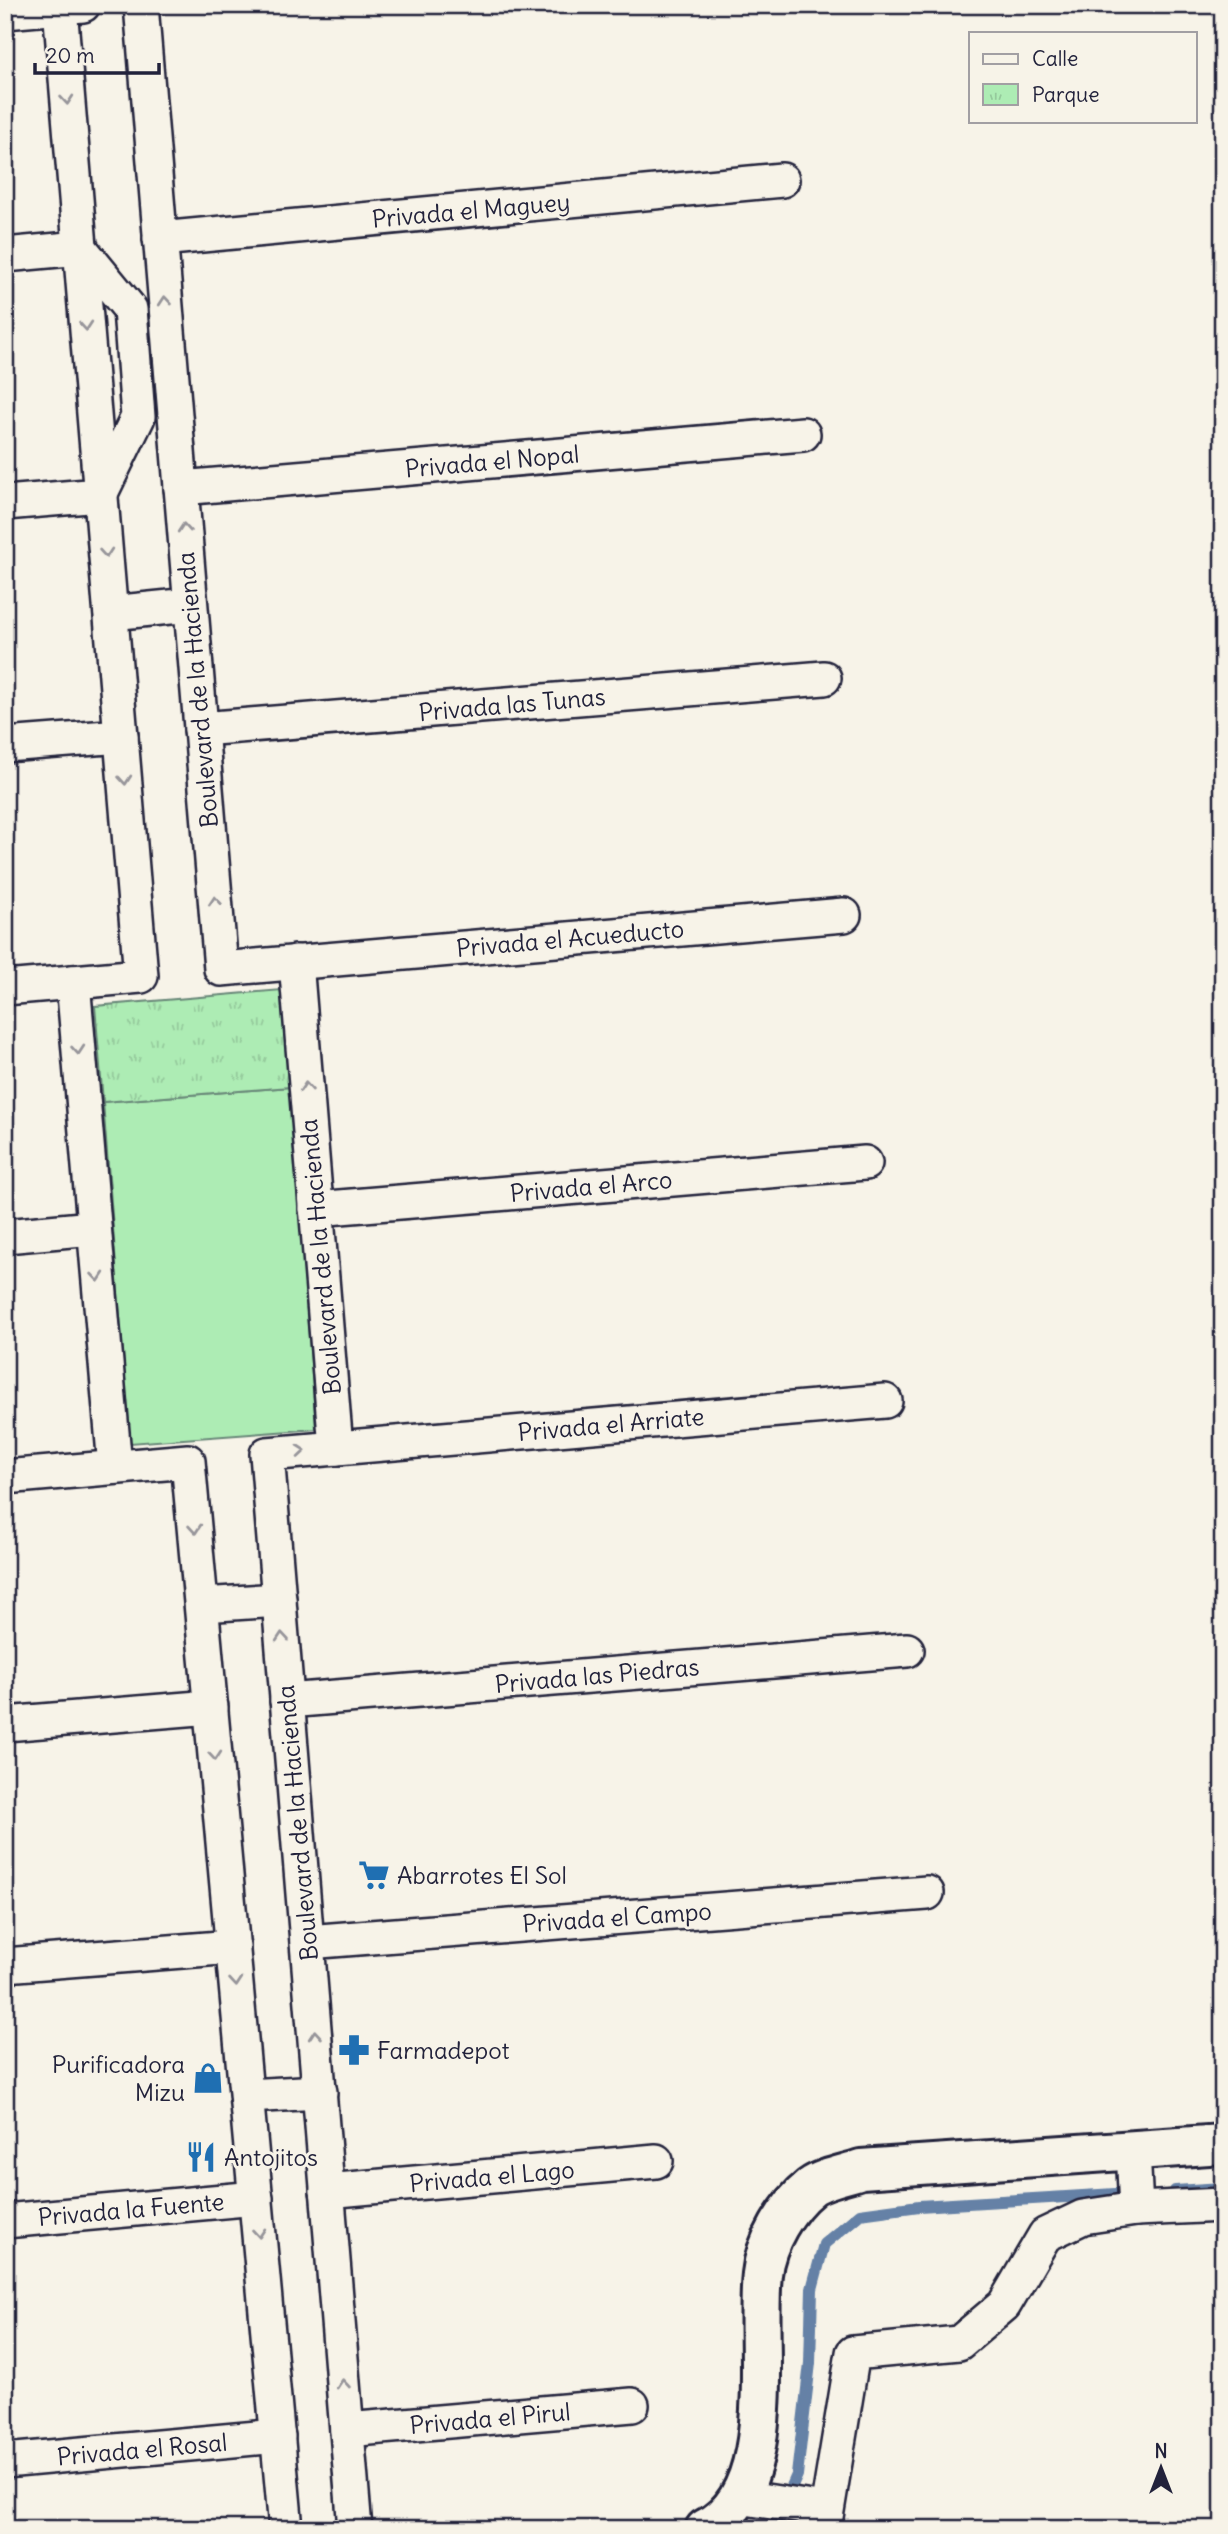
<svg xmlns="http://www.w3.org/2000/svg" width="1228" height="2534" viewBox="0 0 1228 2534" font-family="Delius,sans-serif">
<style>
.grass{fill:#adecb4;stroke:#688778;stroke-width:2}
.park{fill:url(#park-tufts);stroke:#688778;stroke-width:2}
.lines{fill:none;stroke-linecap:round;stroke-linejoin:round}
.stream{stroke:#6581a6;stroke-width:12}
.minor-casing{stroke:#22223b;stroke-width:38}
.tertiary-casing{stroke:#22223b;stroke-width:44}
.minor{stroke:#f7f3e8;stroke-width:33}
.tertiary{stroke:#f7f3e8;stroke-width:38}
.oneway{stroke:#97959a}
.labels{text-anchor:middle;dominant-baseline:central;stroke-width:6;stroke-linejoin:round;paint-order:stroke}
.street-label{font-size:24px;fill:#22223b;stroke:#f7f3e8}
.poi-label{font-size:24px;fill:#22223b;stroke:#f7f3e8;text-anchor:start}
</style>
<defs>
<pattern id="park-tufts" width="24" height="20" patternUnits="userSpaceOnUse" patternTransform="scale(1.75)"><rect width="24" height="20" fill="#adecb4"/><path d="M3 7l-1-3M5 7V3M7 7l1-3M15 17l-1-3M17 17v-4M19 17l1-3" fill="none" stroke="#95ca9c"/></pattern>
</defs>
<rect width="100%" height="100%" fill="#f7f3e8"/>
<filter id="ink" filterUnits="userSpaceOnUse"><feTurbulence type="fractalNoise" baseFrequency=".0143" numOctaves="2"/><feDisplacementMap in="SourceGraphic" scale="14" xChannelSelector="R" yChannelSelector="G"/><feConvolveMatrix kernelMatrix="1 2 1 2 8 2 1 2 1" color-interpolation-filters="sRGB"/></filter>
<g filter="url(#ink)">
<polygon class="grass" points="290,1087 316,1429 130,1443 103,1102"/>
<polygon class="park" points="282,990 290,1087 103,1102 95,1006"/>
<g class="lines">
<g class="stream">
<polyline points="1175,2191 1223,2188"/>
<polyline points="773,2529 797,2475 810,2363 812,2289 824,2244 860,2214 919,2206 1132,2193"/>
</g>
<defs>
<g id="minor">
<polyline points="141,5 221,969 844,915"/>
<polyline points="5,12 83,5"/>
<polyline points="160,239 782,180"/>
<polyline points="5,255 80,248 130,309 138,417 100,495 5,503"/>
<polyline points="181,488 803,434"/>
<polyline points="111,613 190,605"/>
<polyline points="201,729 824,678"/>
<polyline points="5,745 121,736"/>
<polyline points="296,962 336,1448"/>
<polyline points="73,982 115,1467"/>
<polyline points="5,988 141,976 60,7"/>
<polyline points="316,1209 865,1163"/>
<polyline points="5,1236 93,1228"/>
<polyline points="5,1477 188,1461 286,2529"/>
<polyline points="202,1605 279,1600"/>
<polyline points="287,1701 907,1650"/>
<polyline points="5,1724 211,1707"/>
<polyline points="307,1942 927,1893"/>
<polyline points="5,1965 233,1947"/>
<polyline points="247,2096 320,2092"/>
<polyline points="1133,2150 1136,2209"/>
<polyline points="327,2191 656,2161"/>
<polyline points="5,2221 256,2198"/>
<polyline points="347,2430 632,2405"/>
<polyline points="5,2461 278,2436"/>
<polyline points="739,2497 825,2510"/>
<polyline points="355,2529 267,1454 885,1401"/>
<polyline points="824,2529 853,2353 959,2343 1004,2305 1045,2235 1083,2217 1136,2209 1223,2205"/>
</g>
<path id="tertiary" d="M705,2529C783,2492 754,2344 762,2274C765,2243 787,2206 811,2187C823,2178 847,2174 861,2169L1223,2144"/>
</defs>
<use href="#minor" class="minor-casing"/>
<use href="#tertiary" class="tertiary-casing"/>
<use href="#minor" class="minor"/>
<use href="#tertiary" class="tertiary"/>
</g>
<defs><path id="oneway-chevron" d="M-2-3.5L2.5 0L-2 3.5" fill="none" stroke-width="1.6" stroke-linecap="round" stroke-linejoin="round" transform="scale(1.75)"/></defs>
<g class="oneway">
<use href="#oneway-chevron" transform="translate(67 100) rotate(85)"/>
<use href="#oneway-chevron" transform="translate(165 301) rotate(-95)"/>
<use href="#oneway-chevron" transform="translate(86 326) rotate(85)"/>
<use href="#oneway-chevron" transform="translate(184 528) rotate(-95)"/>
<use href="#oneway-chevron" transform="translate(106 553) rotate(85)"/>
<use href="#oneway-chevron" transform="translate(125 780) rotate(85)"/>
<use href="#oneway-chevron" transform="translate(215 901) rotate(-95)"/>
<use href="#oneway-chevron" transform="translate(78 1050) rotate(85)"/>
<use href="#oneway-chevron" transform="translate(306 1087) rotate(-95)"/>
<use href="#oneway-chevron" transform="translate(98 1277) rotate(85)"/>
<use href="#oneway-chevron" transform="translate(301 1451) rotate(-5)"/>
<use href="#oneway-chevron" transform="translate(195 1529) rotate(85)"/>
<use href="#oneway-chevron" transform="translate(282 1637) rotate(-95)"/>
<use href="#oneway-chevron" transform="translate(215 1756) rotate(85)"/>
<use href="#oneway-chevron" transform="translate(236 1982) rotate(85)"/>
<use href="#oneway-chevron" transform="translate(315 2035) rotate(-95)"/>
<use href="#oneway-chevron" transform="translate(259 2233) rotate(85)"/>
<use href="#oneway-chevron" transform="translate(343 2384) rotate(-95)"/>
</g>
</g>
<defs>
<symbol id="supermarket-bare" viewBox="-9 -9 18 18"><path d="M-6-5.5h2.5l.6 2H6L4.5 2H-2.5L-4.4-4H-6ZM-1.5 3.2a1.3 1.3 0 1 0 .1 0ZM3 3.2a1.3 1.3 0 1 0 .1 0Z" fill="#1f6fb2" stroke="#f7f3e8" stroke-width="2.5" paint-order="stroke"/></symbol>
<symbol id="pharmacy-bare" viewBox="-9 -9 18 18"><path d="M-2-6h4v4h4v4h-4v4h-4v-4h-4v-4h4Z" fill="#1f6fb2" stroke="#f7f3e8" stroke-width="2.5" paint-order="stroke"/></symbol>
<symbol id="shop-bare" viewBox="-9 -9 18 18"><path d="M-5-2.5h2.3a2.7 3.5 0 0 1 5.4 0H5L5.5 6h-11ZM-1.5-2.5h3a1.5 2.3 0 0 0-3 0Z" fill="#1f6fb2" stroke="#f7f3e8" stroke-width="2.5" paint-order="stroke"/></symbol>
<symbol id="restaurant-bare" viewBox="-9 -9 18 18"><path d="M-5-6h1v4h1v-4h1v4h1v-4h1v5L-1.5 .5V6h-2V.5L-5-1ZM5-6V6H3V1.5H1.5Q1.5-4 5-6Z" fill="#1f6fb2" stroke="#f7f3e8" stroke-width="2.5" paint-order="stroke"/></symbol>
</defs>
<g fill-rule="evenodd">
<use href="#supermarket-bare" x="352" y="1853" width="44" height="44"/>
<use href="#pharmacy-bare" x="332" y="2028" width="44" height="44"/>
<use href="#shop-bare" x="186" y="2056" width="44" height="44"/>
<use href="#restaurant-bare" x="179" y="2135" width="44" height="44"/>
</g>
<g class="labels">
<g class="street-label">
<text transform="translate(471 210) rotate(-5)">Privada el Maguey</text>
<text transform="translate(492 461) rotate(-5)">Privada el Nopal</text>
<text transform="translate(197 690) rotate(-95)">Boulevard de la Hacienda</text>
<text transform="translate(512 704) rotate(-5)">Privada las Tunas</text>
<text transform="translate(570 938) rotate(-5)">Privada el Acueducto</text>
<text transform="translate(591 1186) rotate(-5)">Privada el Arco</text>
<text transform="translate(320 1257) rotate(-95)">Boulevard de la Hacienda</text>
<text transform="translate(611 1424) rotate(-5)">Privada el Arriate</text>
<text transform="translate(597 1675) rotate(-5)">Privada las Piedras</text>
<text transform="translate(297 1823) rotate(-95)">Boulevard de la Hacienda</text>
<text transform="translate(617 1917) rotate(-4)">Privada el Campo</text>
<text transform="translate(492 2176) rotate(-5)">Privada el Lago</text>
<text transform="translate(131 2209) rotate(-5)">Privada la Fuente</text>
<text transform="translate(490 2418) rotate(-5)">Privada el Pirul</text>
<text transform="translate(142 2449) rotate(-5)">Privada el Rosal</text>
</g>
<g class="poi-label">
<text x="397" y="1875">Abarrotes El Sol</text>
<text x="377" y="2050">Farmadepot</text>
<text x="185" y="2064" text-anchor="end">Purificadora<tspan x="185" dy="28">Mizu</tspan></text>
<text x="224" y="2157">Antojitos</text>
</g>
</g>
<rect width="1228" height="2534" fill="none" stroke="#f7f3e8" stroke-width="28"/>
<rect x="14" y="14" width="1200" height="2506" fill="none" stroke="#22223b" stroke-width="2.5" filter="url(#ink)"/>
<rect x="969" y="32" width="228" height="91" fill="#f7f3e8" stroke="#a29fa3" stroke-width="2"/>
<rect x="983" y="54" width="35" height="10" fill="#f7f3e8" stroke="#a29fa3" stroke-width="2"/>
<text x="1032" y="66" font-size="21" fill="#22223b">Calle</text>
<rect x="983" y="84" width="35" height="21" fill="url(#park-tufts)" stroke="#a29fa3" stroke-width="2"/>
<text x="1032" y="102" font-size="21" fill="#22223b">Parque</text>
<g transform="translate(1161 2468)" stroke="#f7f3e8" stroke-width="5" paint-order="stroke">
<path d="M0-5L12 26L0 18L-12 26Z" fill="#22223b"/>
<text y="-10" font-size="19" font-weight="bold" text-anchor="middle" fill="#22223b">N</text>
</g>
<path d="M35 63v10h124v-10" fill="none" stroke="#22223b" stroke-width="3.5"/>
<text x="46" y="63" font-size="21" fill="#22223b" stroke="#f7f3e8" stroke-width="5" paint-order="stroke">20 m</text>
</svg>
